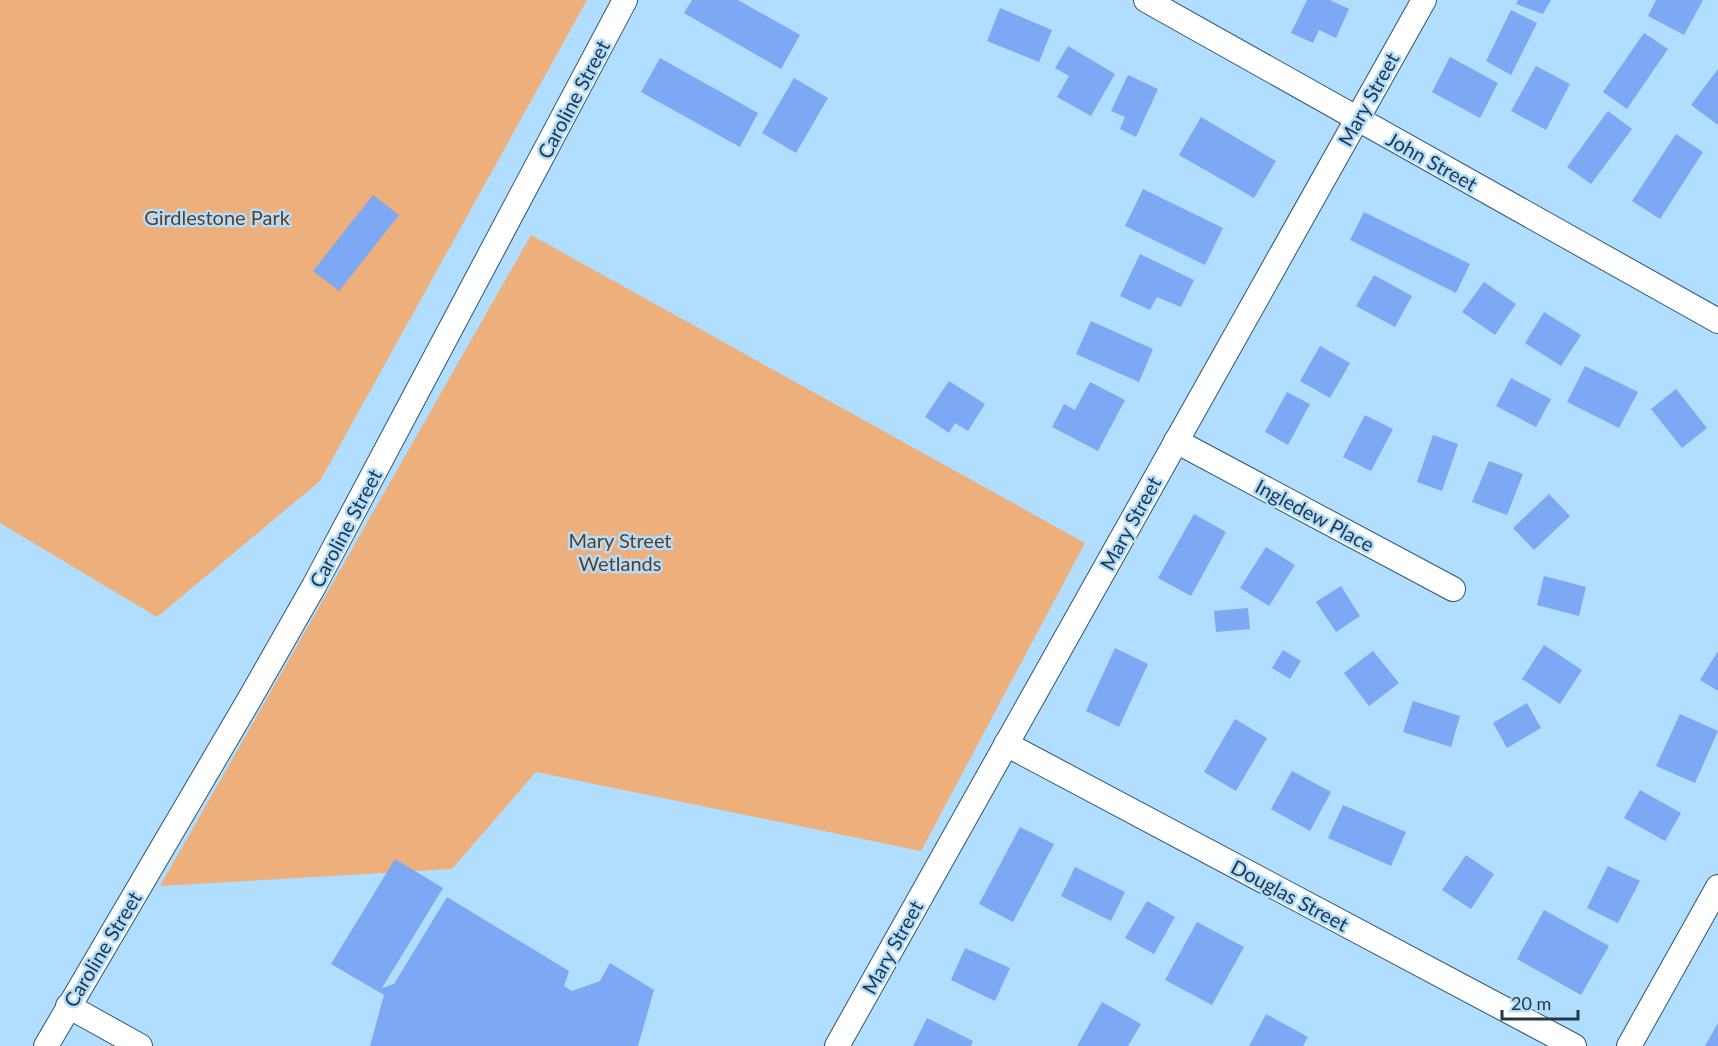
<svg xmlns="http://www.w3.org/2000/svg" width="1718" height="1046" viewBox="0 0 1718 1046" font-family="Lato,sans-serif">
<style>
.green{fill:#edaf7b}
.building{fill:#7da8f3}
.lines{fill:none;stroke-linecap:round;stroke-linejoin:round}
.street-casing{stroke:#2e5672;stroke-width:26}
.street{stroke:#fff;stroke-width:24}
.labels{text-anchor:middle;dominant-baseline:central;stroke-width:5;stroke-linejoin:round;paint-order:stroke}
.street-label{font-size:20px;fill:#263845;stroke:#b1ddfe}
.park-label{font-size:20px;fill:#643e1c;stroke:#b1ddfe}
</style>
<rect width="100%" height="100%" fill="#b1ddfe"/>
<g class="green">
<polygon points="0,0 587,0 320,481 157,617 0,523"/>
<polygon points="531,235 1085,543 921,851 536,772 452,869 160,886"/>
</g>
<g class="building">
<polygon points="692,0 738,0 800,35 781,69 684,13"/>
<polygon points="1307,0 1330,0 1349,9 1336,38 1319,30 1313,43 1291,33"/>
<polygon points="1518,0 1551,0 1543,14 1516,4"/>
<polygon points="1656,0 1703,0 1684,35 1648,16"/>
<polygon points="1000,8 1052,30 1039,62 987,41"/>
<polygon points="1511,10 1537,23 1511,75 1486,61"/>
<polygon points="1644,33 1668,49 1627,109 1603,92"/>
<polygon points="1068,46 1115,74 1091,116 1057,97 1069,76 1055,68"/>
<polygon points="1450,57 1498,83 1480,118 1432,92"/>
<polygon points="660,58 758,113 740,147 641,92"/>
<polygon points="1536,66 1570,84 1546,130 1511,111"/>
<polygon points="1718,69 1718,125 1691,105"/>
<polygon points="1128,75 1158,89 1136,137 1120,129 1125,117 1111,111"/>
<polygon points="794,78 828,98 796,153 762,133"/>
<polygon points="1608,111 1632,129 1591,184 1567,167"/>
<polygon points="1201,117 1276,161 1254,198 1179,155"/>
<polygon points="1676,134 1703,152 1660,219 1632,201"/>
<polygon points="1143,189 1223,228 1205,265 1125,226"/>
<polygon points="373,195 399,215 339,291 313,271"/>
<polygon points="1364,212 1470,264 1456,293 1350,240"/>
<polygon points="1140,254 1194,280 1181,307 1157,297 1150,310 1120,296"/>
<polygon points="1374,275 1412,296 1395,327 1356,306"/>
<polygon points="1484,282 1516,304 1495,335 1462,312"/>
<polygon points="1544,312 1581,335 1561,366 1525,343"/>
<polygon points="1091,321 1153,349 1139,382 1076,354"/>
<polygon points="1320,346 1350,363 1330,398 1300,381"/>
<polygon points="1585,366 1638,392 1619,428 1567,402"/>
<polygon points="1511,378 1551,399 1536,427 1496,406"/>
<polygon points="949,381 985,404 968,431 955,423 949,433 925,417"/>
<polygon points="1090,382 1125,400 1098,451 1052,427 1064,404 1075,410"/>
<polygon points="1676,389 1707,428 1682,448 1651,409"/>
<polygon points="1287,392 1310,404 1288,445 1265,432"/>
<polygon points="1365,415 1393,429 1371,471 1343,457"/>
<polygon points="1433,435 1458,444 1442,491 1417,482"/>
<polygon points="1489,461 1523,474 1507,515 1472,502"/>
<polygon points="1549,494 1570,516 1534,550 1513,528"/>
<polygon points="1194,514 1226,532 1191,596 1158,578"/>
<polygon points="1266,547 1295,565 1269,606 1240,588"/>
<polygon points="1544,576 1586,587 1579,616 1537,605"/>
<polygon points="1341,586 1360,616 1336,632 1316,602"/>
<polygon points="1248,608 1250,629 1216,632 1214,611"/>
<polygon points="1544,645 1582,670 1560,704 1522,679"/>
<polygon points="1115,648 1148,664 1119,727 1086,711"/>
<polygon points="1283,650 1301,661 1290,679 1272,668"/>
<polygon points="1373,651 1399,683 1369,706 1344,673"/>
<polygon points="1718,651 1718,691 1700,680"/>
<polygon points="1413,701 1460,716 1451,747 1403,732"/>
<polygon points="1527,703 1541,728 1507,748 1493,723"/>
<polygon points="1680,714 1718,731 1695,783 1656,766"/>
<polygon points="1235,719 1267,738 1236,791 1204,772"/>
<polygon points="1292,771 1331,792 1310,831 1271,809"/>
<polygon points="1640,790 1681,813 1665,841 1624,818"/>
<polygon points="1343,805 1406,832 1391,866 1328,838"/>
<polygon points="1020,827 1054,844 1013,922 979,904"/>
<polygon points="1466,855 1494,874 1471,909 1442,890"/>
<polygon points="395,859 443,888 382,988 394,984 447,897 569,971 564,986 572,991 600,981 610,963 654,990 638,1046 370,1046 384,995 331,964"/>
<polygon points="1608,866 1640,881 1618,923 1587,908"/>
<polygon points="1075,867 1125,892 1111,921 1061,896"/>
<polygon points="1147,901 1175,917 1154,954 1125,938"/>
<polygon points="1544,910 1609,946 1581,995 1517,959"/>
<polygon points="1197,922 1244,947 1212,1005 1165,980"/>
<polygon points="965,948 1010,968 995,1001 951,980"/>
<polygon points="1102,1002 1141,1024 1128,1046 1077,1046"/>
<polygon points="1266,1014 1308,1037 1303,1046 1249,1046"/>
<polygon points="927,1018 973,1041 971,1046 913,1046"/>
<polygon points="1718,1023 1718,1046 1705,1046"/>
</g>
<g class="lines">
<defs>
<g id="street">
<polyline points="1146,0 1718,321"/>
<polyline points="1176,441 1453,589"/>
<polyline points="1006,744 1574,1046"/>
<polyline points="68,1006 140,1046"/>
<polyline points="46,1046 249,700 314,586 625,0"/>
<polyline points="837,1046 1424,0"/>
<polyline points="1629,1046 1718,887"/>
</g>
</defs>
<use href="#street" class="street-casing"/>
<use href="#street" class="street"/>
</g>
<g class="labels">
<g class="street-label">
<text transform="translate(573 99) rotate(-62)">Caroline Street</text>
<text transform="translate(1368 99) rotate(-61)">Mary Street</text>
<text transform="translate(1432 161) rotate(29)">John Street</text>
<text transform="translate(1315 515) rotate(28)">Ingledew Place</text>
<text transform="translate(1130 523) rotate(-61)">Mary Street</text>
<text transform="translate(345 528) rotate(-62)">Caroline Street</text>
<text transform="translate(1290 895) rotate(28)">Douglas Street</text>
<text transform="translate(892 947) rotate(-61)">Mary Street</text>
<text transform="translate(102 949) rotate(-59)">Caroline Street</text>
</g>
<g class="park-label">
<text x="217" y="217">Girdlestone Park</text>
<text x="620" y="540">Mary Street<tspan x="620" dy="23">Wetlands</tspan></text>
</g>
</g>
<path d="M1502 1010v9h76v-9" fill="none" stroke="#263845" stroke-width="3"/>
<text x="1511" y="1010" font-size="18" fill="#263845" stroke="#b1ddfe" stroke-width="4.5" paint-order="stroke">20 m</text>
</svg>
